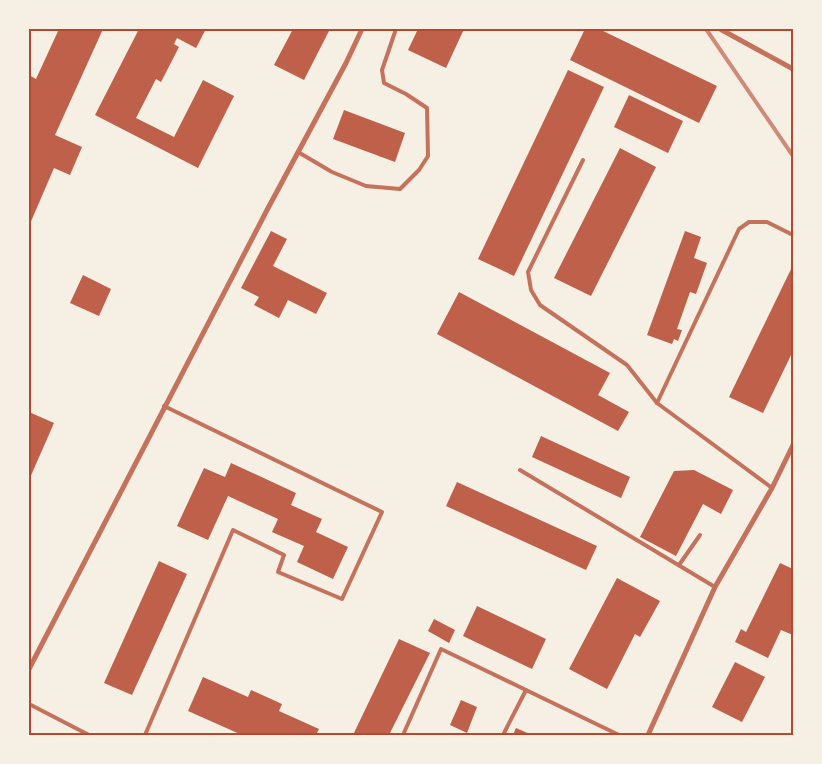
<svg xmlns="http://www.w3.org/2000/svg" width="822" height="764" viewBox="0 0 822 764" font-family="'DejaVu Sans',sans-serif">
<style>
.building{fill:#bf614a}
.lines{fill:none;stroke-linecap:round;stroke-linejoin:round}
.service{stroke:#c5725c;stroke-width:4}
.minor{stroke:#c5725c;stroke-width:5}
.rail{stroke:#cf8b77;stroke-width:4}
.neatline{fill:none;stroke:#b5482f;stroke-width:2}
</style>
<rect width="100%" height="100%" fill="#f6efe4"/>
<g class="building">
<polygon points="59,29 103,29 55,135 82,147 70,175 54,168 29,226 29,75 36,79"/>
<polygon points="139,29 206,29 196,48 177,38 174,44 179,47 161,82 156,79 136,118 174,137 203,80 234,96 198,168 95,115"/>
<polygon points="293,29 330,29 304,80 274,65"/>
<polygon points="418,29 464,29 446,68 408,50"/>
<polygon points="585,29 599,29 717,86 699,123 570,60"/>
<polygon points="568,70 604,87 514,276 478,259"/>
<polygon points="629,95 683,121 668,153 614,127"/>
<polygon points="344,110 405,133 395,162 333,139"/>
<polygon points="620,148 656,167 591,296 554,278"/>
<polygon points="271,231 287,239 273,266 327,293 316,314 288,300 279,318 254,305 259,297 241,288"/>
<polygon points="685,231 701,237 694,258 707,263 696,294 690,292 677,329 682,330 678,341 674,339 672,344 647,335"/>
<polygon points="793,265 793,351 763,413 729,397"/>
<polygon points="83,275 111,289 99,316 70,303"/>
<polygon points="459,292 610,373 598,395 629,412 618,431 437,334"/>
<polygon points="29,412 54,423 29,480"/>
<polygon points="541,436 630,477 621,498 532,457"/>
<polygon points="231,463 296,493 291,505 322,519 316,532 348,547 333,579 297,562 304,546 272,532 278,519 228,496 208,540 177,526 204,468 225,477"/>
<polygon points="694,470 733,490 721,514 703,504 676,556 640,537 674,471"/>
<polygon points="457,482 597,546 586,570 446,506"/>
<polygon points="159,561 187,574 132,695 104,683"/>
<polygon points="780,563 793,569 793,635 781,630 768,658 735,642 741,629 746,632"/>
<polygon points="617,578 660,601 640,637 635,634 607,689 569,669"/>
<polygon points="477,606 546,639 532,669 463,636"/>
<polygon points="434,619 455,630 449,643 428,631"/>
<polygon points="399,639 430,653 389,735 353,735"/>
<polygon points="735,662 765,677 742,722 712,707"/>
<polygon points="203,677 248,697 251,690 282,704 279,711 319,729 316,735 242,735 188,711"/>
<polygon points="461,700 477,707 467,733 450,725"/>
<polygon points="516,728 532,735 513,735"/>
</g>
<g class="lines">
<g class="service">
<polyline points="298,152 332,172 366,186 400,189 419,170 428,156 427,108 406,94 384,83 382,70 396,29"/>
<polyline points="583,160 528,272 531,290 540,305 627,365 657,403 772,488"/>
<polyline points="657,403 739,229 749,222 767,222 793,235"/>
<polyline points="520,470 715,587"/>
<polyline points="679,565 700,535"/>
<polyline points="29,704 89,735"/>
<polyline points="130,735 133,735"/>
<polyline points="145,735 233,530 284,555 278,572 342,599 382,512 164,406"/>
<polyline points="403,735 441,649 526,690"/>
<polyline points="503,735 526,690 619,735"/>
</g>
<g class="minor">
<polyline points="720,29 793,69"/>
<polyline points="29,669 267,210 346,63 362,29"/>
<polyline points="648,735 715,587 772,488 793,445"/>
</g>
<polyline class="rail" points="706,29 793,156"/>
</g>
<rect width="822" height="764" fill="none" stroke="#f6efe4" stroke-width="60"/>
<rect x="30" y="30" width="762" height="704" class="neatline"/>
</svg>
